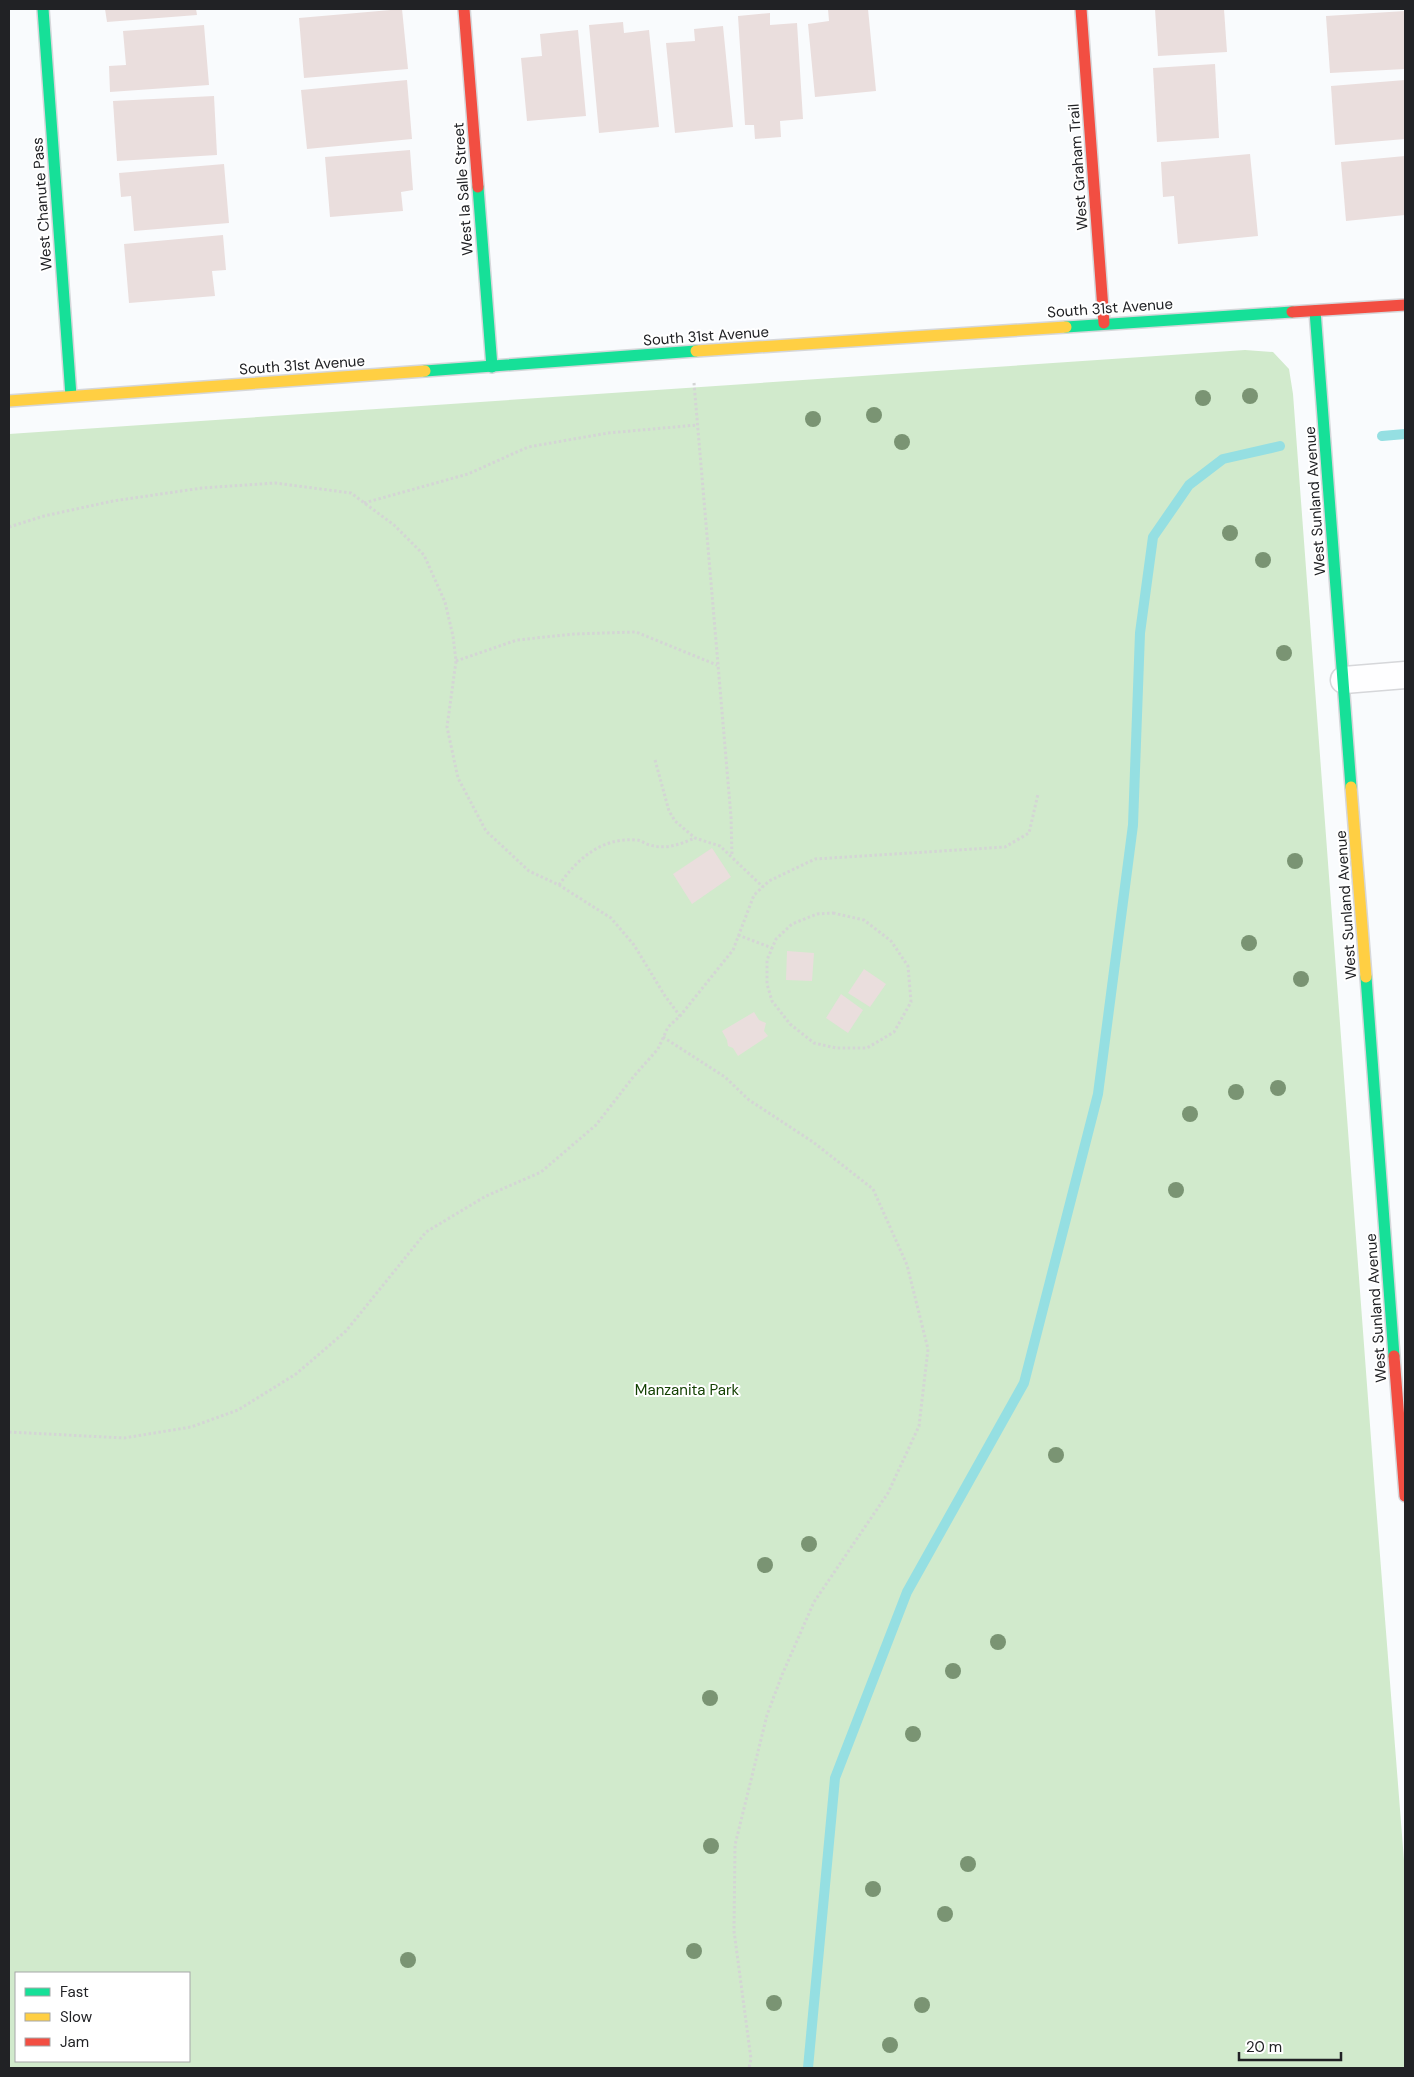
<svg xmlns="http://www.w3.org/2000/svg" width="1414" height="2077" viewBox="0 0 1414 2077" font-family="'DM Sans',sans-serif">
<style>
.park{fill:#d1eacc;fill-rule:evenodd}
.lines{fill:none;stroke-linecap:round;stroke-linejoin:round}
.stream{stroke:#95dfe2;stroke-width:10}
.building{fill:#eadedd}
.street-casing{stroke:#d6d7da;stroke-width:29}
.fast-casing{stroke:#d6d7da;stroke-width:14}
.slow-casing{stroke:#d6d7da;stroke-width:14}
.jam-casing{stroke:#d6d7da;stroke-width:14}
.path{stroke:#d4d5d5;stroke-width:3;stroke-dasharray:2.5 2.5;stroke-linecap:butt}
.street{stroke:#fefeff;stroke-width:26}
.fast{stroke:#16e098;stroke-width:11}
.slow{stroke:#ffcf43;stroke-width:11}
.jam{stroke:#f24e42;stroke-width:11}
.tree{fill:#7a9473}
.labels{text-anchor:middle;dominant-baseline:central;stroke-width:4;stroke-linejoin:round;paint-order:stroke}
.street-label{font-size:15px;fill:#212225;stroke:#fff}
.park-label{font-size:15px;fill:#134002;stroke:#fff}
</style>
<rect width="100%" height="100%" fill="#f9fbfd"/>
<path class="park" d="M1245,350L1273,352L1289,369L1293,394L1375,1492L1405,1873V2068H9V434ZM16,1973H189V2061H16Z"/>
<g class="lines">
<g class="stream">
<polyline points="1382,436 1405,434"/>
<polyline points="808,2068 835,1778 907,1592 1024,1383 1098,1094 1133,825 1140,633 1153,537 1189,485 1223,459 1280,446"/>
</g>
</g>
<g class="building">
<polygon points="105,9 196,9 197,15 107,22"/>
<polygon points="402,9 408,69 304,78 299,18"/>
<polygon points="828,9 868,9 876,91 815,97 808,24 829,21"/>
<polygon points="1155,9 1224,9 1227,52 1158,56"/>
<polygon points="1405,11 1405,69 1330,73 1326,16"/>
<polygon points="770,13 770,25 797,23 803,119 780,121 781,137 755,139 754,125 745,125 738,16"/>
<polygon points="623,22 624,33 649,30 659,127 599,133 589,25"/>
<polygon points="204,25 209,85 110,92 109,66 126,65 123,31"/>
<polygon points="723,26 733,127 675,133 666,43 695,41 694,29"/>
<polygon points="578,30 586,116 527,121 521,58 542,56 540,34"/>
<polygon points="1215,64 1219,138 1157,142 1153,68"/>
<polygon points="407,80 412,139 307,149 301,90"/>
<polygon points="1405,80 1405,139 1335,145 1331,86"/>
<polygon points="214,96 217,155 117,161 113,101"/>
<polygon points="410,150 413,190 401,192 403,211 330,217 325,157"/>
<polygon points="1250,154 1258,236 1178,244 1174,196 1163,197 1161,162"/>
<polygon points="1405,156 1405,215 1346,221 1341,162"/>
<polygon points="224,164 229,223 134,231 131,196 121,197 119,173"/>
<polygon points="223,235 226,270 212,271 215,296 129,303 124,244"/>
<polygon points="712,848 731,877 692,904 673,874"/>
<polygon points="787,951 814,953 812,981 786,980"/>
<polygon points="864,969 886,984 870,1007 848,993"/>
<polygon points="841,994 863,1010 848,1033 826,1018"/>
<polygon points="754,1012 759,1020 766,1023 764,1031 768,1036 738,1056 733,1048 728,1046 727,1040 722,1031"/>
</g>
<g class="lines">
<defs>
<polyline id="street" points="1344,680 1405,675"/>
<g id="fast">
<polyline points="43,9 71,396"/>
<polyline points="478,187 492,367"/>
<polyline points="1315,311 1351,787"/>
<polyline points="1066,327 1292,312"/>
<polyline points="425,371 696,351"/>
<polyline points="1366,977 1394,1356"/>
</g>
<g id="slow">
<polyline points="696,351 1066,327"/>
<polyline points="9,401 425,371"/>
<polyline points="1351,787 1366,977"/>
</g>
<g id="jam">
<polyline points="464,9 478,187"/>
<polyline points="1081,9 1104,323"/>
<polyline points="1292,312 1405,305"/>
<polyline points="1394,1356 1405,1496"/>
</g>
</defs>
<use href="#street" class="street-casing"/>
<use href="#fast" class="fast-casing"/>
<use href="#slow" class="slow-casing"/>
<use href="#jam" class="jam-casing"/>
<g class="path">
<polyline points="694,383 731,817 732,856"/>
<polyline points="364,503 468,474 528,447 608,433 697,425"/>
<polyline points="9,527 44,516 113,501 202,488 275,483 351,493 394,525 424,555 445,602 453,636 456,661 447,727 458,778 486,831 529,871 559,885 611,918 634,945 665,996 680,1016"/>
<polyline points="456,661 517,640 574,634 636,632 717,665"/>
<polyline points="655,760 669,811 675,821 695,838 720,846 763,887"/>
<path d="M559,885C577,859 602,837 636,840C641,840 645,844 650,845C667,850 680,844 695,838"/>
<polygon points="833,913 864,920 891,941 908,966 911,1002 894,1032 867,1048 836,1048 814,1043 790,1024 772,1001 767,984 767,960 776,939 792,924 817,914"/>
<polyline points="738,935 772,948"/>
<polyline points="663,1037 725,1077 749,1100 813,1142 873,1189 907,1265 928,1349 919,1426 888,1493 814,1602 782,1675 767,1715 735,1845 734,1931 751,2059 749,2068"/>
<polyline points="9,1432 124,1438 191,1427 238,1410 296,1374 346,1331 426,1232 486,1196 541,1172 596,1125 634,1076 658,1049 668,1027 680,1016 733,950 754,895 769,881 815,859 1005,847 1029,833 1038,794"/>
</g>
<use href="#street" class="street"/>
<use href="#fast" class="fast"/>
<use href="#slow" class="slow"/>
<use href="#jam" class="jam"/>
</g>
<g class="tree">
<circle cx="1250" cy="396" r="8"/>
<circle cx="1203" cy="398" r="8"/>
<circle cx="874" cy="415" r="8"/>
<circle cx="813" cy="419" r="8"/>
<circle cx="902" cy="442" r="8"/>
<circle cx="1230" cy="533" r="8"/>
<circle cx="1263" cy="560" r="8"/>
<circle cx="1284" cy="653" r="8"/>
<circle cx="1295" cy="861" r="8"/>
<circle cx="1249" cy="943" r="8"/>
<circle cx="1301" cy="979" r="8"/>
<circle cx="1278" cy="1088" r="8"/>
<circle cx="1236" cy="1092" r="8"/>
<circle cx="1190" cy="1114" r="8"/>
<circle cx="1176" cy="1190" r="8"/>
<circle cx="1056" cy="1455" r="8"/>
<circle cx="809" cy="1544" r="8"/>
<circle cx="765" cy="1565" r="8"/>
<circle cx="998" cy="1642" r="8"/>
<circle cx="953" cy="1671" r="8"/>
<circle cx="710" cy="1698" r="8"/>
<circle cx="913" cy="1734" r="8"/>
<circle cx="711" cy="1846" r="8"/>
<circle cx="968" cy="1864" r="8"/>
<circle cx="873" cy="1889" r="8"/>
<circle cx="945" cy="1914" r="8"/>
<circle cx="694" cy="1951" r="8"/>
<circle cx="408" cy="1960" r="8"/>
<circle cx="774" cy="2003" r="8"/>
<circle cx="922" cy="2005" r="8"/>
<circle cx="890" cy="2045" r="8"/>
</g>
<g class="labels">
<g class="street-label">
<text transform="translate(1078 167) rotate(-94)">West Graham Trail</text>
<text transform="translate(463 189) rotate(-94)">West la Salle Street</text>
<text transform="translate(42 204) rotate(-94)">West Chanute Pass</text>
<text transform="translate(1110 308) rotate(-4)">South 31st Avenue</text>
<text transform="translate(706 336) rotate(-4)">South 31st Avenue</text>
<text transform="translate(302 365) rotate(-4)">South 31st Avenue</text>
<text transform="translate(1315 501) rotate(-94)">West Sunland Avenue</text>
<text transform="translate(1346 905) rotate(-94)">West Sunland Avenue</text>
<text transform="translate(1376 1308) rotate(-94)">West Sunland Avenue</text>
</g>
<g class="park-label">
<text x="687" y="1390">Manzanita Park</text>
</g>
</g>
<rect width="1414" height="2077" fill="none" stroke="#212225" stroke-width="20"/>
<rect x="15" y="1972" width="175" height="90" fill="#ffffff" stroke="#a6a7a8"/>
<rect x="25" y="1988" width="25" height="8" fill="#16e098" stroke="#a6a7a8"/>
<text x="60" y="1997" font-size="15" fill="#212225">Fast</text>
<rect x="25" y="2013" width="25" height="8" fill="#ffcf43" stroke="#a6a7a8"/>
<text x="60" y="2022" font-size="15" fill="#212225">Slow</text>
<rect x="25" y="2038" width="25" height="8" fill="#f24e42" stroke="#a6a7a8"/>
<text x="60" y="2047" font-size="15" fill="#212225">Jam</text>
<path d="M1239 2052v8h102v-8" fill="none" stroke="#212225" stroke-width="2.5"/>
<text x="1246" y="2052" font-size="15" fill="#212225" stroke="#ffffff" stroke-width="4" paint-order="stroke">20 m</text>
</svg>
